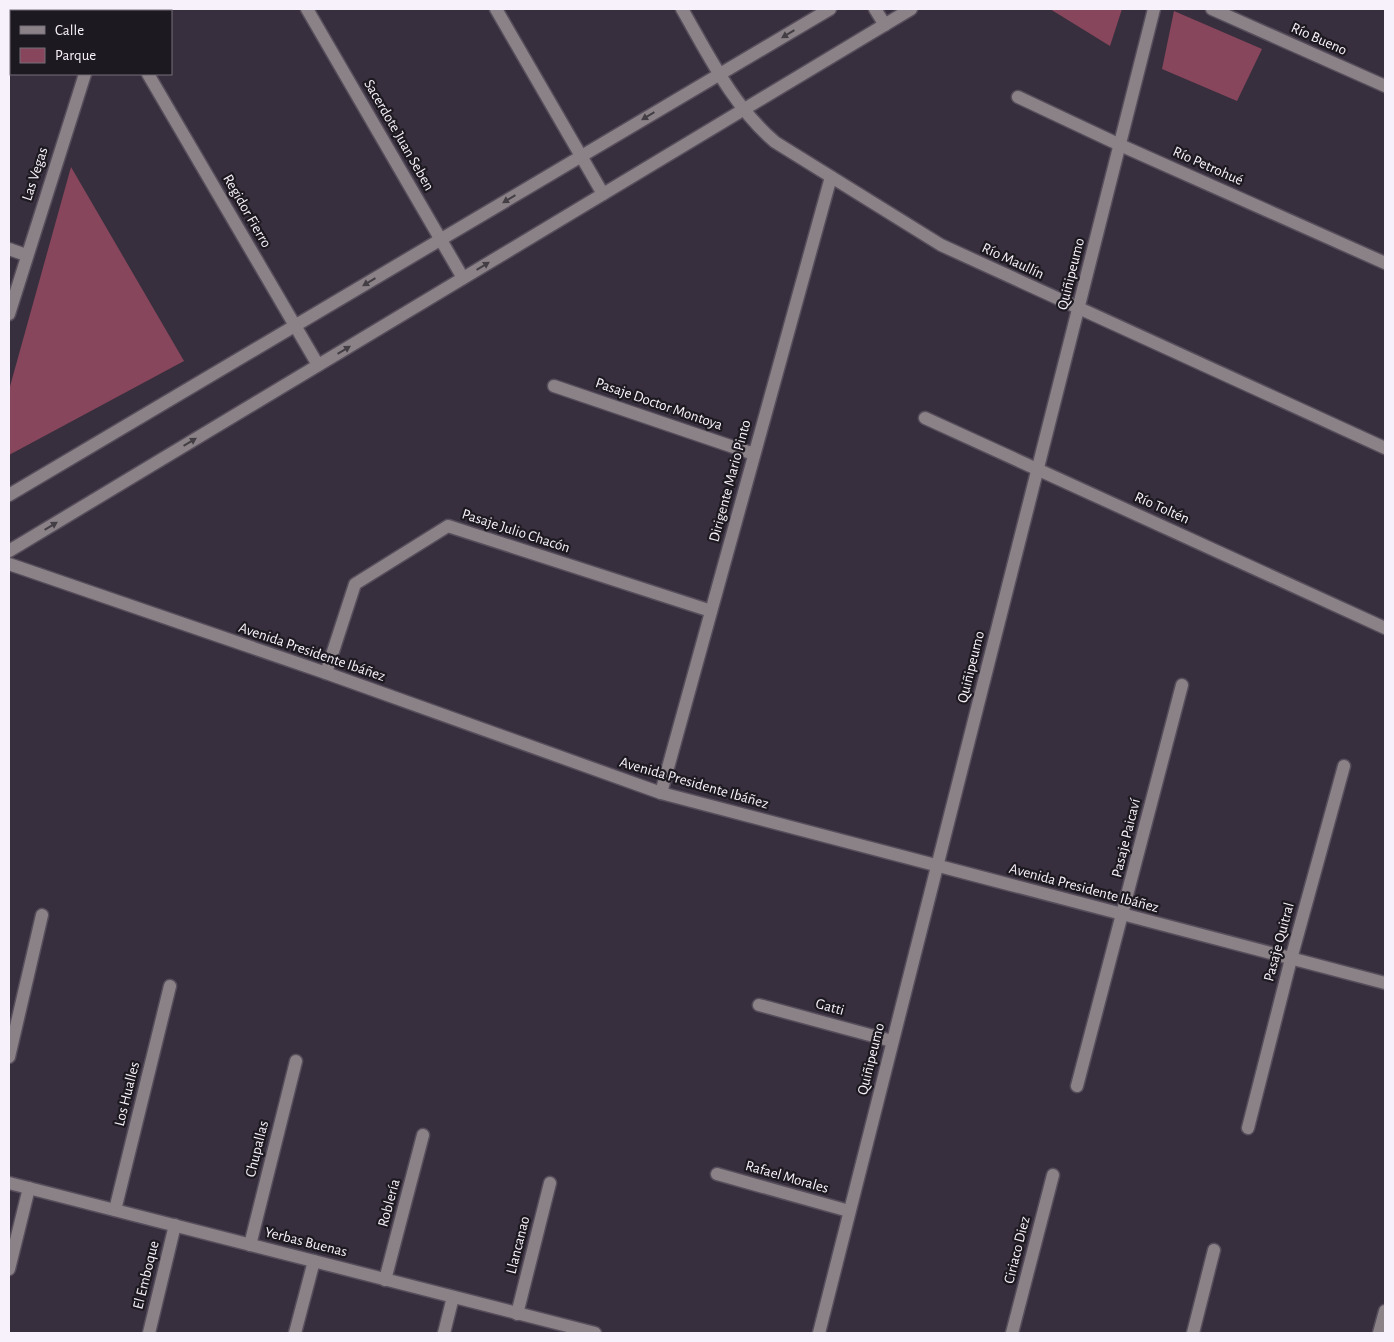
<svg xmlns="http://www.w3.org/2000/svg" width="1394" height="1342" viewBox="0 0 1394 1342" font-family="'Alegreya Sans',sans-serif">
<style>
.green{fill:#87465b}
.lines{fill:none;stroke-linecap:round;stroke-linejoin:round}
.minor-casing{stroke:#574e5c;stroke-width:15}
.minor{stroke:#8a8287;stroke-width:12}
.oneway{fill:#433e44}
.labels{text-anchor:middle;dominant-baseline:central;stroke-width:4.5;stroke-linejoin:round;paint-order:stroke}
.street-label{font-size:15px;fill:#f7f1fb;stroke:#1d1920}
</style>
<rect width="100%" height="100%" fill="#382f3e"/>
<g class="green">
<polygon points="1050,9 1122,9 1110,46"/>
<polygon points="1174,11 1262,49 1237,101 1162,69"/>
<polygon points="71,167 184,361 9,455 9,390"/>
</g>
<g class="lines">
<defs>
<g id="minor">
<polyline points="307,9 463,278"/>
<polyline points="496,9 603,194"/>
<path d="M682,9C709,56 733,106 775,142L941,245L1385,448"/>
<polyline points="875,9 885,25"/>
<polyline points="1212,9 1385,86"/>
<polyline points="105,11 105,9"/>
<polyline points="148,74 318,365"/>
<polyline points="1018,97 1120,145 1385,263"/>
<polyline points="9,249 26,255"/>
<polyline points="9,314 85,74"/>
<polyline points="554,386 754,454"/>
<polyline points="925,418 1385,628"/>
<polyline points="9,495 830,9"/>
<polyline points="9,551 911,9"/>
<polyline points="9,564 326,673 661,793 1385,983"/>
<polyline points="326,673 355,584 448,526 711,611"/>
<polyline points="661,793 831,177"/>
<polyline points="759,1005 892,1041"/>
<polyline points="9,1057 42,915"/>
<polyline points="1077,1086 1182,685"/>
<polyline points="1248,1128 1291,959 1344,766"/>
<polyline points="717,1174 849,1211"/>
<polyline points="9,1183 595,1333"/>
<polyline points="115,1210 170,986"/>
<polyline points="250,1245 296,1061"/>
<polyline points="9,1269 29,1188"/>
<polyline points="385,1280 423,1135"/>
<polyline points="517,1314 550,1183"/>
<polyline points="149,1333 175,1225"/>
<polyline points="295,1333 314,1261"/>
<polyline points="444,1333 453,1297"/>
<polyline points="819,1333 1154,9"/>
<polyline points="1012,1333 1053,1175"/>
<polyline points="1193,1333 1214,1250"/>
<polyline points="1379,1333 1385,1311"/>
</g>
</defs>
<use href="#minor" class="minor-casing"/>
<use href="#minor" class="minor"/>
</g>
<defs><path id="oneway-solid" d="M-6-.8H1V-3.2L6.5 0L1 3.2V.8H-6Z" transform="scale(1.25)"/></defs>
<g class="oneway">
<use href="#oneway-solid" transform="translate(788 34) rotate(149)"/>
<use href="#oneway-solid" transform="translate(648 116) rotate(149)"/>
<use href="#oneway-solid" transform="translate(509 199) rotate(149)"/>
<use href="#oneway-solid" transform="translate(483 266) rotate(-31)"/>
<use href="#oneway-solid" transform="translate(369 282) rotate(149)"/>
<use href="#oneway-solid" transform="translate(344 350) rotate(-31)"/>
<use href="#oneway-solid" transform="translate(190 442) rotate(-31)"/>
<use href="#oneway-solid" transform="translate(51 526) rotate(-31)"/>
</g>
<g class="labels">
<g class="street-label">
<text transform="translate(1319 39) rotate(24)">Río Bueno</text>
<text transform="translate(399 135) rotate(60)">Sacerdote Juan Seben</text>
<text transform="translate(1208 166) rotate(24)">Río Petrohué</text>
<text transform="translate(35 174) rotate(-72)">Las Vegas</text>
<text transform="translate(247 211) rotate(60)">Regidor Fierro</text>
<text transform="translate(1013 261) rotate(25)">Río Maullín</text>
<text transform="translate(1071 274) rotate(-76)">Quiñipeumo</text>
<text transform="translate(659 404) rotate(19)">Pasaje Doctor Montoya</text>
<text transform="translate(730 481) rotate(-75)">Dirigente Mario Pinto</text>
<text transform="translate(1162 508) rotate(24)">Río Toltén</text>
<text transform="translate(516 531) rotate(18)">Pasaje Julio Chacón</text>
<text transform="translate(312 652) rotate(19)">Avenida Presidente Ibáñez</text>
<text transform="translate(971 667) rotate(-76)">Quiñipeumo</text>
<text transform="translate(694 783) rotate(16)">Avenida Presidente Ibáñez</text>
<text transform="translate(1126 838) rotate(-76)">Pasaje Paicaví</text>
<text transform="translate(1084 888) rotate(15)">Avenida Presidente Ibáñez</text>
<text transform="translate(1279 942) rotate(-75)">Pasaje Quitral</text>
<text transform="translate(830 1007) rotate(15)">Gatti</text>
<text transform="translate(871 1059) rotate(-76)">Quiñipeumo</text>
<text transform="translate(127 1094) rotate(-76)">Los Hualles</text>
<text transform="translate(257 1149) rotate(-76)">Chupallas</text>
<text transform="translate(787 1177) rotate(16)">Rafael Morales</text>
<text transform="translate(389 1203) rotate(-75)">Roblería</text>
<text transform="translate(306 1242) rotate(14)">Yerbas Buenas</text>
<text transform="translate(518 1245) rotate(-76)">Llancanao</text>
<text transform="translate(1017 1250) rotate(-76)">Ciriaco Diez</text>
<text transform="translate(146 1275) rotate(-76)">El Emboque</text>
</g>
</g>
<rect width="1394" height="1342" fill="none" stroke="#f7f1fb" stroke-width="20"/>
<rect x="10" y="10" width="162" height="65" fill="#1d1920" stroke="#746f78"/>
<rect x="20" y="26" width="25" height="8" fill="#8a8287" stroke="#746f78"/>
<text x="55" y="35" font-size="15" fill="#f7f1fb">Calle</text>
<rect x="20" y="48" width="25" height="15" fill="#87465b" stroke="#746f78"/>
<text x="55" y="60" font-size="15" fill="#f7f1fb">Parque</text>
</svg>
